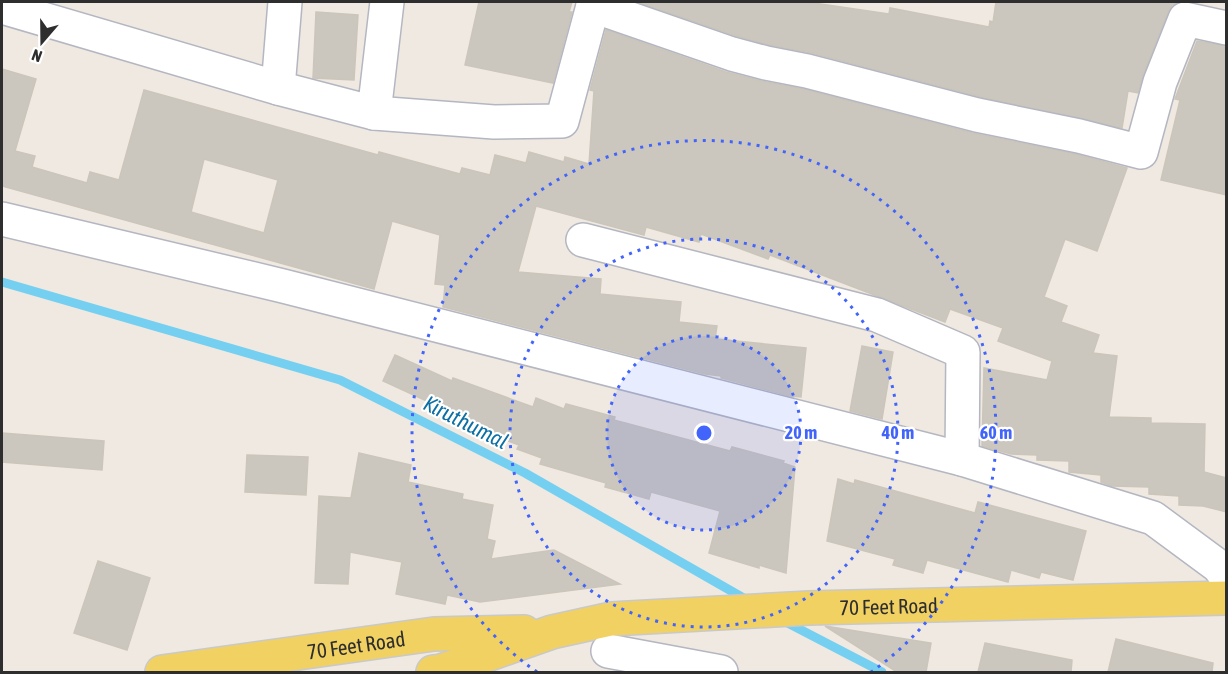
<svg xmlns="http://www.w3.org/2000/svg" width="1228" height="674" viewBox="0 0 1228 674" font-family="'Asap Condensed',sans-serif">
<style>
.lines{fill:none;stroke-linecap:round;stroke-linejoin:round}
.stream{stroke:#75cff0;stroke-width:9}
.building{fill:#cbc7bf;stroke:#cbc5ba;stroke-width:1.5;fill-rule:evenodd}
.minor-casing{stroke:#b4b7c1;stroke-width:36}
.major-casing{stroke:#c9c9c9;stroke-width:36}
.minor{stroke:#fff;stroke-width:33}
.major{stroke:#f2d163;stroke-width:33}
.ring{fill:none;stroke:#4264fb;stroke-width:3;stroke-dasharray:3 6}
.labels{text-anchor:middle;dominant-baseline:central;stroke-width:4.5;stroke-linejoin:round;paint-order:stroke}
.street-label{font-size:21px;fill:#2e2e2e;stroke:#fff}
.water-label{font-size:22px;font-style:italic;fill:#0d6fa3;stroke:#fff}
.centre{fill:#4264fb;stroke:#fff;stroke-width:3}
.ring-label{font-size:18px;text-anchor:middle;font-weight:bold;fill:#4264fb;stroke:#fff;stroke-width:4.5;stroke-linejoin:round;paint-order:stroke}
</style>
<rect width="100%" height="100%" fill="#efe9e1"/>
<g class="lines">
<g class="stream">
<polyline points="2,282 340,380 525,473 747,600"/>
<polyline points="780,619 882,672"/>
</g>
</g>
<g class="building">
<polygon points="479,2 572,2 569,12 572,12 553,83 465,65"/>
<polygon points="637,2 807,2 889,14 890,8 989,27 990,21 993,22 996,2 1179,2 1172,5 1168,12 1143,75 1138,93 1128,91 1122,128 981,97 812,53 770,45 737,36"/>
<polygon points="316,12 358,15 354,80 313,78"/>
<path d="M606,30L726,72L761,81L803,89L972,133L1075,154L1127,168L1097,251L1065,239L1044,297L1067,306L1061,322L1099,335L1093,353L1117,356L1109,417L1151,418V423L1205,424L1204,472L1227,478V512L1203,506L1179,505V496L1149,494V487L1112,486L1101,482V475L1069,472V461L1037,460V455L1011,454L982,446L984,368L1047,380L1052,361L998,341L1003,328L950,309L945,322L770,255L768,259L701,234L699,242L646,227L644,235L536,206L518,272L601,279L600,294L681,302L679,322L717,326L715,339L806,348L801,397L790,396L721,378V376L705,374L443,307L445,285L435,284L440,235L392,221L374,289L2,186V69L36,79L15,151L35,156L32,167L87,183L90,172L119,180L144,90L378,155L379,152L460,174L462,168L490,175L495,155L526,163L529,152L564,162L565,157L589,164L594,91L590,90ZM204,159L278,180L264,233L191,212Z"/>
<polygon points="1197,41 1227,46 1227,195 1161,180 1180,100 1175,99"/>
<polygon points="862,346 893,352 882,419 850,411"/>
<polygon points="395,355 452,381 453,378 533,407 536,398 564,409 566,404 615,417 614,420 730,451 732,447 784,461 783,463 795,467 786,573 759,565 759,568 709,553 720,511 651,492 649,499 605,487 606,483 540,464 542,458 517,449 519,445 491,435 493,429 441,409 442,408 383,381"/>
<polygon points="2,433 104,441 102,470 2,462"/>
<polygon points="359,453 411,465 408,482 463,494 462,499 493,505 487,539 495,541 491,559 554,550 620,584 480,602 447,595 445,604 396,594 402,562 350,552 348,584 315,583 319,496 351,498"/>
<polygon points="247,455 308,457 306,495 245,492"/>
<polygon points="838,479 854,484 855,480 975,513 978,502 1086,531 1073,580 1041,572 1039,578 1011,570 1008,582 927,560 923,573 893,565 895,559 827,541"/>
<polygon points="98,561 150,578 127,650 74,633"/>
<polygon points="825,626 931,643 926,672 897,672"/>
<polygon points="1116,639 1213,663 1212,672 1108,672"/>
<polygon points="985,643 1072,660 1071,672 978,672"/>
</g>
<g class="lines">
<defs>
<g id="minor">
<polyline points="593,6 732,54 766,63 807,71 977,115 1079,136 1141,152 1160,82 1185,19 1226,28"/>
<polyline points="2,7 278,88 374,113 387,2"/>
<polyline points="278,88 285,2"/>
<polyline points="374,113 494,122 562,121 594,2"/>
<polyline points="2,219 283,286 962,459 1153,518 1218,566 1226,576"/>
<polyline points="583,240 877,315 963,352 962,459"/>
<polyline points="608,651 721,672"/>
</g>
<g id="major">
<path id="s1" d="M162,672L434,634L524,632"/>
<path id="s2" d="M433,672L441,671L552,632L611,619L809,608L1226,598"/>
</g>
</defs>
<use href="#minor" class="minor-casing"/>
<use href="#major" class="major-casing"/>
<use href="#minor" class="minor"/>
<use href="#major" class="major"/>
</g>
<circle cx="704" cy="433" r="97" fill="#4264fb" fill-opacity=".12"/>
<g class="ring">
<circle cx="704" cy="433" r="97"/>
<circle cx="704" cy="433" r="194"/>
<path d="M537 672A292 292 0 1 1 871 672"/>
</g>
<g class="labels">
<g class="street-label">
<text stroke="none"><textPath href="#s2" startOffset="464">70 Feet Road</textPath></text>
<text stroke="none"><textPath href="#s1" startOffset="196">70 Feet Road</textPath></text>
</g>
<g class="water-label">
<text transform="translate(466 422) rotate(27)">Kiruthumal</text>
</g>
</g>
<circle cx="704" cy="433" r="9" class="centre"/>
<g class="ring-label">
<text x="801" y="439">20 m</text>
<text x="898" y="439">40 m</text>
<text x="996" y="439">60 m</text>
</g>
<rect width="1228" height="674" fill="none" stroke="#2e2e2e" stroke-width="6"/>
<g transform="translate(42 42) rotate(200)" stroke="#ffffff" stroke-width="4.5" paint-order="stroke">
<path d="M0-4.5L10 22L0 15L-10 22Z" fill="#2e2e2e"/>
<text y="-9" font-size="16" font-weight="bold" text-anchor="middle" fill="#2e2e2e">N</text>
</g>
</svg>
